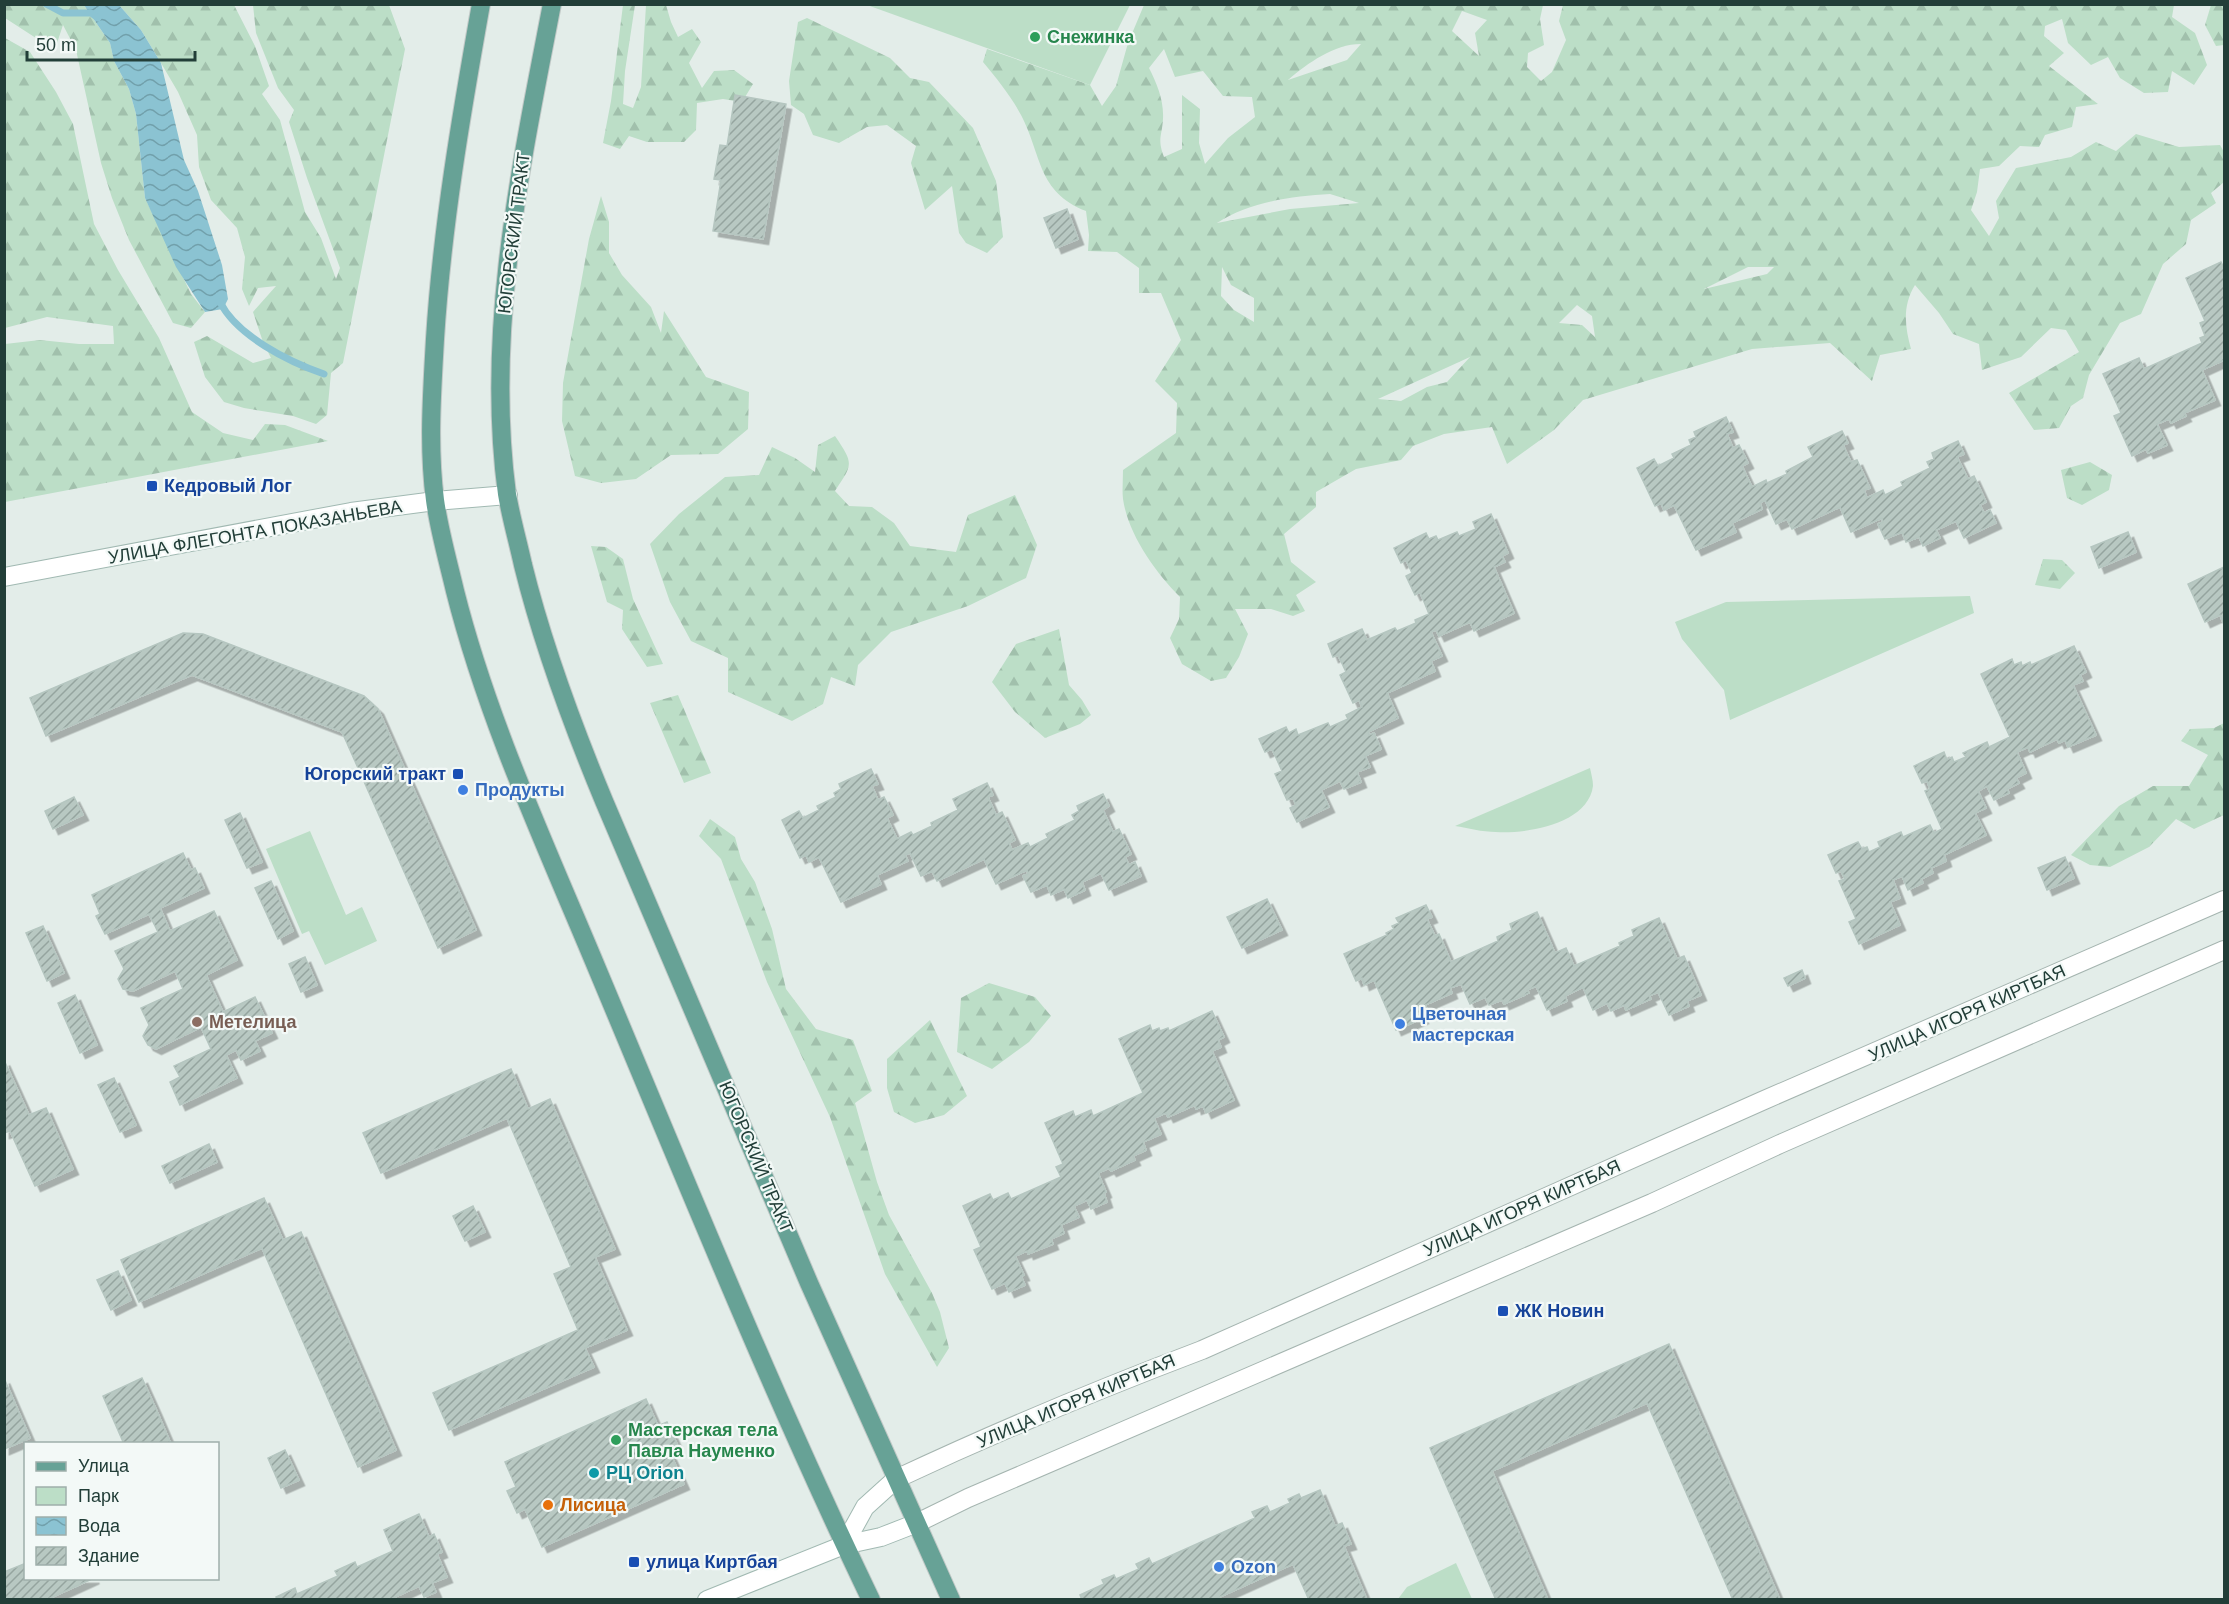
<svg xmlns="http://www.w3.org/2000/svg" width="2229" height="1604" viewBox="0 0 2229 1604" font-family="Arial,sans-serif">
<style>
.forest{fill:url(#forest-firs);fill-rule:evenodd}
.green{fill:#bcdec7}
.water{fill:url(#water-waves)}
.lines{fill:none;stroke-linecap:round;stroke-linejoin:round}
.stream{stroke:#8bc3d2;stroke-width:7}
.building{fill:url(#building-hatch);stroke:#b5c6c0;stroke-width:1.5;filter:url(#shadow)}
.minor-casing{stroke:#a5b5b0;stroke-width:20}
.secondary-casing{stroke:#a1b9b2;stroke-width:20}
.primary-casing{stroke:#c1c9c7;stroke-width:20}
.minor{stroke:#fff;stroke-width:18}
.secondary{stroke:#fff;stroke-width:18}
.primary{stroke:#67a296;stroke-width:18}
.leisure-dot{fill:#2e9e5b;stroke:#f3f9f7;stroke-width:2}
.transit-dot{fill:#1a4fb4;stroke:#f3f9f7;stroke-width:2}
.shop-dot{fill:#3f7fe0;stroke:#f3f9f7;stroke-width:2}
.education-dot{fill:#8d6e63;stroke:#f3f9f7;stroke-width:2}
.culture-dot{fill:#0f9aa8;stroke:#f3f9f7;stroke-width:2}
.food-dot{fill:#e8710a;stroke:#f3f9f7;stroke-width:2}
.labels{text-anchor:middle;dominant-baseline:central;stroke-width:4.5;stroke-linejoin:round;paint-order:stroke}
.leisure-label{font-size:18px;font-weight:bold;fill:#27864d;stroke:#f3f9f7;text-anchor:start}
.street-label{font-size:18px;fill:#223e38;stroke:#f3f9f7}
.transit-label{font-size:18px;font-weight:bold;fill:#164399;stroke:#f3f9f7;text-anchor:start}
.shop-label{font-size:18px;font-weight:bold;fill:#366cbe;stroke:#f3f9f7;text-anchor:start}
.education-label{font-size:18px;font-weight:bold;fill:#785e54;stroke:#f3f9f7;text-anchor:start}
.culture-label{font-size:18px;font-weight:bold;fill:#0d838f;stroke:#f3f9f7;text-anchor:start}
.food-label{font-size:18px;font-weight:bold;fill:#c56008;stroke:#f3f9f7;text-anchor:start}
</style>
<defs>
<pattern id="forest-firs" width="22" height="20" patternUnits="userSpaceOnUse" patternTransform="scale(1.5)"><rect width="22" height="20" fill="#bcdec7"/><path d="M5 1l3.5 6h-7zM16 11l3.5 6h-7z" fill="#a1c0ac"/></pattern>
<pattern id="water-waves" width="16" height="10" patternUnits="userSpaceOnUse" patternTransform="scale(1.5)"><rect width="16" height="10" fill="#8bc3d2"/><path d="M0 5q4-4 8 0t8 0" fill="none" stroke="#71a0ab"/></pattern>
<pattern id="building-hatch" width="6" height="6" patternUnits="userSpaceOnUse" patternTransform="scale(1.5)"><rect width="6" height="6" fill="#b8c8c2"/><path d="M-1 1l2-2M0 6l6-6M5 7l2-2" fill="none" stroke="#95a49f"/></pattern>
<filter id="shadow"><feDropShadow dx="5.5" dy="5.5" stdDeviation="0" flood-color="#0004"/></filter>
</defs>
<rect width="100%" height="100%" fill="#e3ede9"/>
<g class="forest">
<polygon points="5,5 84,5 110,43 114,61 129,89 136,114 145,198 191,294 205,312 191,328 173,323 129,240 112,198 101,163 76,50 63,25 57,43 39,40 5,18"/>
<polygon points="119,5 234,5 255,46 269,86 262,94 280,120 305,212 321,238 336,279 340,268 307,178 289,122 294,110 278,88 256,33 253,5 389,5 405,49 343,363 331,373 327,415 316,424 293,416 244,408 224,402 205,377 194,342 207,336 253,363 271,358 263,342 253,312 276,286 258,288 249,306 242,289 245,257 237,228 211,200 199,167 197,135 178,92 161,63 141,30"/>
<polygon points="623,5 635,5 625,71 623,104 633,108 641,87 646,5 666,5 671,22 678,37 692,29 701,42 689,63 702,88 714,71 734,70 753,84 742,102 723,99 697,103 696,130 684,142 647,142 629,136 620,149 603,143 611,101"/>
<path d="M1144,5H1543L1540,19L1544,45L1528,53L1527,67L1541,81L1552,72L1566,40L1559,21L1563,5H2174L2172,17L2195,33L2207,65L2194,85L2172,71L2168,92L2144,93L2120,78L2108,57L2091,65L2068,43L2062,19L2045,26L2044,36L2064,53L2049,66L2098,104L2076,107L2072,127L2045,135L2039,147L2020,146L1999,166L1980,169L1977,192L1971,210L1989,236L1999,218L1996,201L2016,168L2071,157L2096,142L2116,151L2136,134L2179,147L2220,145L2224,152V182L2211,193L2216,203L2191,220L2186,244L2163,264L2141,314L2120,323L2089,375L2083,398L2071,406L2059,428L2034,430L2009,393L2079,352L2066,330L2051,328L2021,357L1982,370L1979,344L1953,334L1939,313L1915,285C1902,306 1905,327 1911,349L1880,355L1872,381L1830,343L1752,349L1583,400L1554,430L1507,464L1492,427L1444,434L1413,446L1401,460L1356,469L1316,492V507L1284,534L1291,562L1316,582L1296,595L1305,611L1293,616L1271,609H1235L1248,634L1239,657L1226,678L1211,681L1182,664L1170,638L1179,619L1180,597C1155,572 1128,534 1123,499C1122,490 1123,480 1123,470L1176,433L1177,403L1155,381L1181,340L1161,293H1139V268L1117,252L1088,251L1089,235L1086,211C1037,192 1042,155 1021,115C1011,96 997,79 983,62L987,49L1090,85L1102,106L1116,86L1128,43ZM1462,11L1487,20L1475,33L1479,56L1452,31ZM1361,44L1347,60L1288,80C1308,63 1334,44 1361,44ZM1164,49L1175,77L1203,71L1223,96L1252,97L1255,117L1228,138L1205,164L1199,143L1200,109L1182,95V149L1164,157C1157,138 1162,137 1163,119C1164,100 1157,84 1149,68ZM1330,194L1359,203L1290,209L1217,223C1249,202 1292,196 1330,194ZM1222,267L1231,285L1254,298V322L1234,310L1221,296ZM1748,267H1774L1767,274L1704,289ZM1577,305L1592,316L1595,337L1582,325L1559,323ZM1470,357L1447,382L1427,387L1401,401L1378,399Z"/>
<polygon points="2211,5 2224,5 2224,45 2216,46 2205,25"/>
<polygon points="807,18 890,58 910,78 929,82 973,128 996,181 1003,237 987,253 966,243 959,233 952,186 925,210 911,163 916,146 887,125 867,127 839,143 813,135 804,114 791,105 789,81 798,22"/>
<polygon points="5,38 30,52 56,92 73,124 94,224 118,270 159,338 192,412 223,433 253,440 265,424 285,425 328,441 5,502 5,344 40,340 79,344 114,344 113,326 47,317 5,328"/>
<polygon points="601,196 609,222 609,253 622,275 651,307 661,333 664,311 706,377 749,392 748,429 718,454 671,455 636,479 601,483 575,476 562,421 563,383 589,239"/>
<path d="M835,436C854,464 853,464 835,491L849,506L872,507L894,523L910,546L956,552L968,515L1015,495L1037,545L1026,578L968,606L891,632L858,665L855,686L831,677L823,704L792,721L728,692V658L691,641L670,602L650,544L679,514L725,477L759,475L772,447L795,458L815,472L818,445Z"/>
<polygon points="2090,462 2112,475 2109,490 2082,505 2067,498 2061,470"/>
<polygon points="591,546 606,547 623,559 633,599 663,664 647,667 622,629 623,610 607,602"/>
<polygon points="2043,559 2062,560 2075,573 2060,589 2035,585"/>
<polygon points="1059,629 1069,685 1082,700 1091,715 1080,724 1045,738 1015,712 992,682 1016,644"/>
<polygon points="678,695 711,773 684,783 650,703"/>
<polygon points="2224,723 2224,815 2194,829 2176,819 2149,847 2110,867 2090,865 2071,855 2119,806 2153,786 2189,786 2208,755 2181,741 2190,729 2214,728"/>
<polygon points="710,819 735,837 741,859 755,882 772,929 786,989 816,1029 853,1040 872,1091 855,1103 877,1182 889,1215 932,1293 940,1312 949,1348 937,1367 885,1274 830,1117 767,982 721,859 699,836"/>
<polygon points="989,983 1035,997 1051,1016 1029,1042 992,1069 957,1052 961,998"/>
<polygon points="930,1020 967,1096 944,1115 915,1123 894,1112 887,1088 887,1059"/>
</g>
<g class="green">
<polygon points="867,5 1130,4 1130,5 1090,85"/>
<polygon points="1970,596 1974,613 1730,720 1724,690 1682,639 1675,622 1726,602"/>
<path d="M1590,768C1591,773 1593,780 1593,786C1588,824 1527,834 1496,832C1482,832 1468,828 1455,826Z"/>
<polygon points="310,831 346,915 362,907 377,941 325,965 309,931 302,934 266,849"/>
<polygon points="1456,1563 1472,1599 1398,1599 1407,1587"/>
</g>
<polygon class="water" points="84,5 119,5 141,30 161,63 184,160 198,191 222,265 228,299 223,309 205,312 176,267 145,198 136,114 129,89 114,61 110,43"/>
<g class="lines">
<g class="stream">
<polyline points="46,4 63,13 91,13 98,18"/>
<path d="M220,302C237,336 289,362 324,374"/>
</g>
</g>
<g class="building">
<polygon points="735,95 786,104 763,239 713,231 721,180 714,179 720,145 727,146"/>
<polygon points="1067,209 1078,239 1056,248 1044,218"/>
<polygon points="2221,262 2224,268 2224,360 2202,370 2215,400 2184,413 2186,416 2171,423 2169,419 2157,424 2167,445 2148,453 2146,449 2132,456 2114,416 2121,413 2103,374 2139,358 2144,369 2202,343 2200,338 2205,336 2200,323 2205,321 2186,278"/>
<polygon points="1726,417 1733,432 1727,434 1733,448 1739,445 1748,463 1742,466 1752,487 1766,480 1767,483 1787,474 1786,471 1813,457 1808,447 1842,431 1848,443 1843,445 1851,462 1857,460 1870,488 1864,490 1867,498 1883,490 1885,495 1903,486 1901,482 1930,468 1927,462 1934,459 1932,453 1958,441 1964,454 1957,457 1968,479 1974,476 1986,502 1980,505 1984,513 1990,510 1996,523 1964,538 1956,521 1936,530 1940,538 1923,546 1919,537 1906,542 1902,532 1885,539 1878,524 1883,522 1882,518 1851,532 1840,507 1792,529 1787,519 1776,524 1765,500 1760,503 1762,509 1732,523 1736,532 1696,550 1674,505 1664,510 1661,503 1655,506 1637,468 1654,459 1658,466 1674,458 1672,454 1691,445 1689,440 1696,437 1694,432"/>
<polygon points="1491,514 1508,553 1502,556 1505,562 1494,567 1514,613 1474,631 1470,622 1439,636 1436,630 1431,632 1442,656 1431,661 1435,671 1387,693 1398,718 1368,732 1369,735 1374,733 1381,749 1365,756 1370,767 1357,772 1361,782 1344,789 1340,781 1321,790 1329,807 1297,822 1290,808 1296,805 1293,798 1287,800 1275,774 1282,771 1272,749 1265,752 1259,739 1286,727 1289,733 1296,729 1298,735 1328,723 1330,727 1348,719 1346,715 1362,707 1359,700 1353,703 1340,675 1346,672 1338,655 1333,657 1328,644 1362,629 1367,640 1395,628 1397,631 1416,623 1415,620 1429,614 1420,592 1415,595 1406,576 1412,573 1406,560 1401,563 1394,548 1426,533 1429,539 1436,536 1438,540 1457,532 1459,536 1476,529 1473,522"/>
<polygon points="2128,532 2136,552 2099,568 2091,547"/>
<polygon points="2224,567 2224,625 2220,615 2205,622 2188,584"/>
<polygon points="183,633 203,634 325,681 364,696 378,709 476,930 438,948 342,732 192,675 46,736 30,698"/>
<polygon points="2074,646 2086,672 2080,675 2083,681 2073,685 2096,735 2068,747 2065,740 2059,743 2057,739 2030,752 2028,747 2017,752 2026,773 2016,778 2019,783 2007,789 2009,793 1994,800 1987,786 1978,791 1986,808 1975,813 1986,835 1944,855 1946,861 1931,868 1933,873 1921,879 1923,883 1908,890 1902,876 1893,880 1900,898 1890,902 1900,925 1859,944 1849,922 1856,919 1839,881 1845,879 1841,871 1836,873 1828,855 1858,842 1862,849 1867,847 1869,852 1880,847 1878,842 1901,832 1903,837 1930,825 1934,833 1942,829 1925,791 1930,789 1927,781 1922,783 1914,766 1944,752 1947,760 1952,757 1954,762 1966,757 1963,753 1987,742 1989,747 2010,737 1981,674 2012,659 2014,665 2021,662 2022,666 2030,662 2031,665"/>
<polygon points="871,769 878,784 872,786 878,800 884,797 893,815 887,818 897,839 911,832 913,835 932,826 931,823 958,810 953,799 987,783 993,795 988,797 996,815 1002,812 1015,840 1009,843 1012,850 1028,843 1030,847 1048,838 1046,834 1075,820 1072,815 1079,811 1077,806 1103,794 1109,806 1103,810 1113,832 1119,829 1131,854 1125,857 1129,865 1135,862 1141,876 1109,890 1101,873 1082,882 1085,890 1068,898 1064,889 1051,895 1047,885 1031,892 1023,876 1028,874 1027,870 996,884 984,859 937,881 932,871 921,876 910,853 905,855 908,861 877,875 881,884 841,902 819,857 809,862 806,855 800,858 782,820 799,811 803,818 819,810 817,806 836,797 834,793 841,789 839,784"/>
<polygon points="74,797 83,815 53,829 45,811"/>
<polygon points="240,813 262,862 247,868 225,820"/>
<polygon points="183,853 191,870 195,868 204,888 160,908 170,931 214,911 237,960 206,975 223,1012 255,997 272,1033 255,1041 260,1051 241,1060 236,1050 226,1055 237,1078 180,1105 170,1082 180,1077 174,1066 211,1049 201,1027 156,1049 148,1045 143,1036 149,1025 141,1008 183,989 175,971 133,991 123,989 118,979 124,969 115,951 158,932 149,914 105,934 96,916 100,914 92,895"/>
<polygon points="2065,857 2074,878 2047,890 2038,868"/>
<polygon points="271,881 293,931 278,939 255,888"/>
<polygon points="1267,899 1282,930 1242,948 1227,917"/>
<polygon points="1426,905 1432,917 1427,919 1435,936 1439,934 1451,962 1498,941 1497,937 1512,930 1510,924 1537,912 1555,953 1566,948 1574,966 1620,946 1619,943 1634,936 1632,930 1659,918 1677,959 1684,956 1701,995 1687,1001 1689,1006 1669,1015 1658,992 1649,996 1651,999 1637,1005 1626,1010 1624,1005 1611,1011 1607,1003 1593,1010 1583,987 1565,996 1567,1001 1547,1010 1536,986 1527,990 1529,993 1504,1004 1502,1000 1489,1005 1485,997 1470,1004 1461,984 1450,988 1452,993 1425,1005 1427,1009 1420,1011 1423,1018 1396,1030 1374,980 1364,985 1362,978 1356,981 1344,954 1387,935 1386,933 1394,929 1392,926 1399,923 1396,918"/>
<polygon points="43,926 64,973 47,981 26,933"/>
<polygon points="305,957 317,985 301,992 289,964"/>
<polygon points="1802,970 1805,978 1788,986 1784,978"/>
<polygon points="75,995 97,1045 80,1053 58,1003"/>
<polygon points="1212,1011 1224,1037 1218,1040 1221,1047 1212,1051 1234,1100 1206,1113 1203,1106 1196,1109 1195,1105 1168,1117 1166,1113 1154,1118 1161,1134 1143,1142 1146,1150 1133,1156 1135,1160 1111,1171 1109,1168 1098,1173 1106,1192 1104,1193 1107,1202 1091,1209 1087,1200 1074,1206 1079,1217 1061,1225 1064,1233 1051,1239 1053,1244 1028,1254 1027,1251 1015,1256 1024,1275 1021,1276 1025,1285 1009,1292 1005,1283 992,1289 974,1250 981,1247 963,1206 990,1194 993,1200 1008,1193 1011,1199 1061,1177 1056,1167 1063,1164 1045,1123 1073,1111 1075,1117 1091,1110 1093,1116 1143,1093 1119,1039 1150,1025 1152,1031 1159,1028 1160,1031 1168,1028 1169,1031"/>
<polygon points="4,1060 29,1115 46,1108 73,1169 35,1186 10,1131 4,1133"/>
<polygon points="511,1069 528,1109 550,1099 615,1249 595,1257 627,1330 585,1348 594,1367 449,1430 433,1393 578,1330 554,1274 571,1267 507,1118 381,1173 363,1133"/>
<polygon points="114,1078 136,1125 120,1132 98,1085"/>
<polygon points="209,1144 217,1162 170,1183 162,1166"/>
<polygon points="264,1198 283,1240 301,1232 396,1450 358,1467 262,1248 139,1302 121,1260"/>
<polygon points="473,1206 485,1232 465,1241 453,1216"/>
<polygon points="118,1271 131,1300 111,1310 97,1280"/>
<polygon points="1669,1344 1780,1600 1733,1600 1647,1403 1492,1471 1548,1600 1496,1600 1430,1448"/>
<polygon points="4,1378 30,1438 4,1449"/>
<polygon points="142,1378 156,1409 171,1444 124,1444 103,1396"/>
<polygon points="646,1399 658,1426 667,1422 677,1444 668,1448 684,1484 542,1547 525,1509 517,1513 507,1491 516,1487 505,1462"/>
<polygon points="285,1450 299,1480 281,1488 268,1458"/>
<polygon points="1320,1490 1335,1526 1342,1523 1351,1544 1344,1546 1367,1600 1309,1600 1293,1564 1213,1600 1082,1600 1080,1595 1104,1584 1102,1580 1114,1575 1116,1579 1139,1569 1136,1564 1149,1558 1152,1564 1255,1518 1252,1512 1267,1506 1270,1512 1290,1503 1288,1499 1299,1494 1301,1498"/>
<polygon points="419,1514 429,1537 434,1534 442,1552 437,1554 447,1577 432,1583 436,1592 424,1597 419,1586 389,1600 278,1600 276,1597 295,1588 297,1594 338,1576 335,1571 355,1562 357,1567 393,1551 384,1530"/>
<polygon points="26,1563 26,1578 94,1578 46,1600 4,1600 4,1572"/>
</g>
<g class="lines">
<defs>
<g id="minor">
<path d="M896,1479C996,1432 1099,1389 1202,1350L1762,1101L2224,900"/>
<polyline points="917,1523 968,1498 1652,1203 1780,1144 2224,950"/>
</g>
<g id="secondary">
<polyline points="4,577 351,512 435,501 508,495"/>
<polyline points="844,1545 865,1507 896,1479"/>
<polyline points="707,1600 844,1545 881,1537 917,1523"/>
</g>
<g id="primary">
<path d="M481,4C461,116 442,227 435,339C432,392 428,447 435,500C439,530 448,561 455,591C488,722 546,846 598,971C686,1181 772,1394 871,1600"/>
<path d="M552,4C521,165 485,330 507,494C511,518 518,542 523,565C543,646 572,724 604,801L809,1283L951,1600"/>
</g>
</defs>
<use href="#minor" class="minor-casing"/>
<use href="#secondary" class="secondary-casing"/>
<use href="#primary" class="primary-casing"/>
<use href="#minor" class="minor"/>
<use href="#secondary" class="secondary"/>
<use href="#primary" class="primary"/>
</g>
<g class="leisure-dot">
<circle cx="1035" cy="37" r="6"/>
<circle cx="616" cy="1440" r="6"/>
</g>
<g class="transit-dot">
<rect x="146" y="480" width="12" height="12" rx="3"/>
<rect x="452" y="768" width="12" height="12" rx="3"/>
<rect x="1497" y="1305" width="12" height="12" rx="3"/>
<rect x="628" y="1556" width="12" height="12" rx="3"/>
</g>
<g class="shop-dot">
<circle cx="463" cy="790" r="6"/>
<circle cx="1400" cy="1024" r="6"/>
<circle cx="1219" cy="1567" r="6"/>
</g>
<circle class="education-dot" cx="197" cy="1022" r="6"/>
<circle class="culture-dot" cx="594" cy="1473" r="6"/>
<circle class="food-dot" cx="548" cy="1505" r="6"/>
<g class="labels">
<g class="leisure-label">
<text x="1047" y="37">Снежинка</text>
<text x="628" y="1430">Мастерская тела<tspan x="628" dy="21">Павла Науменко</tspan></text>
</g>
<g class="street-label">
<text transform="translate(514 233) rotate(-83)">ЮГОРСКИЙ ТРАКТ</text>
<text transform="translate(255 532) rotate(-10)">УЛИЦА ФЛЕГОНТА ПОКАЗАНЬЕВА</text>
<text transform="translate(1967 1013) rotate(-24)">УЛИЦА ИГОРЯ КИРТБАЯ</text>
<text transform="translate(756 1157) rotate(67)">ЮГОРСКИЙ ТРАКТ</text>
<text transform="translate(1522 1208) rotate(-24)">УЛИЦА ИГОРЯ КИРТБАЯ</text>
<text transform="translate(1076 1401) rotate(-23)">УЛИЦА ИГОРЯ КИРТБАЯ</text>
</g>
<g class="transit-label">
<text x="164" y="486">Кедровый Лог</text>
<text x="446" y="774" text-anchor="end">Югорский тракт</text>
<text x="1515" y="1311">ЖК Новин</text>
<text x="646" y="1562">улица Киртбая</text>
</g>
<g class="shop-label">
<text x="475" y="790">Продукты</text>
<text x="1412" y="1014">Цветочная<tspan x="1412" dy="21">мастерская</tspan></text>
<text x="1231" y="1567">Ozon</text>
</g>
<g class="education-label">
<text x="209" y="1022">Метелица</text>
</g>
<g class="culture-label">
<text x="606" y="1473">РЦ Orion</text>
</g>
<g class="food-label">
<text x="560" y="1505">Лисица</text>
</g>
</g>
<rect width="2229" height="1604" fill="none" stroke="#223e38" stroke-width="12"/>
<rect x="24" y="1442" width="195" height="138" fill="#f3f9f7" stroke="#9faeab" stroke-width="1.5"/>
<rect x="36" y="1462" width="30" height="9" fill="#67a296" stroke="#9faeab" stroke-width="1.5"/>
<text x="78" y="1472" font-size="18" fill="#223e38">Улица</text>
<rect x="36" y="1487" width="30" height="18" fill="#bcdec7" stroke="#9faeab" stroke-width="1.5"/>
<text x="78" y="1502" font-size="18" fill="#223e38">Парк</text>
<rect x="36" y="1517" width="30" height="18" fill="url(#water-waves)" stroke="#9faeab" stroke-width="1.5"/>
<text x="78" y="1532" font-size="18" fill="#223e38">Вода</text>
<rect x="36" y="1547" width="30" height="18" fill="url(#building-hatch)" stroke="#9faeab" stroke-width="1.5"/>
<text x="78" y="1562" font-size="18" fill="#223e38">Здание</text>
<path d="M27 51v9h168v-9" fill="none" stroke="#223e38" stroke-width="3"/>
<text x="36" y="51" font-size="18" fill="#223e38" stroke="#f3f9f7" stroke-width="4.5" paint-order="stroke">50 m</text>
</svg>
